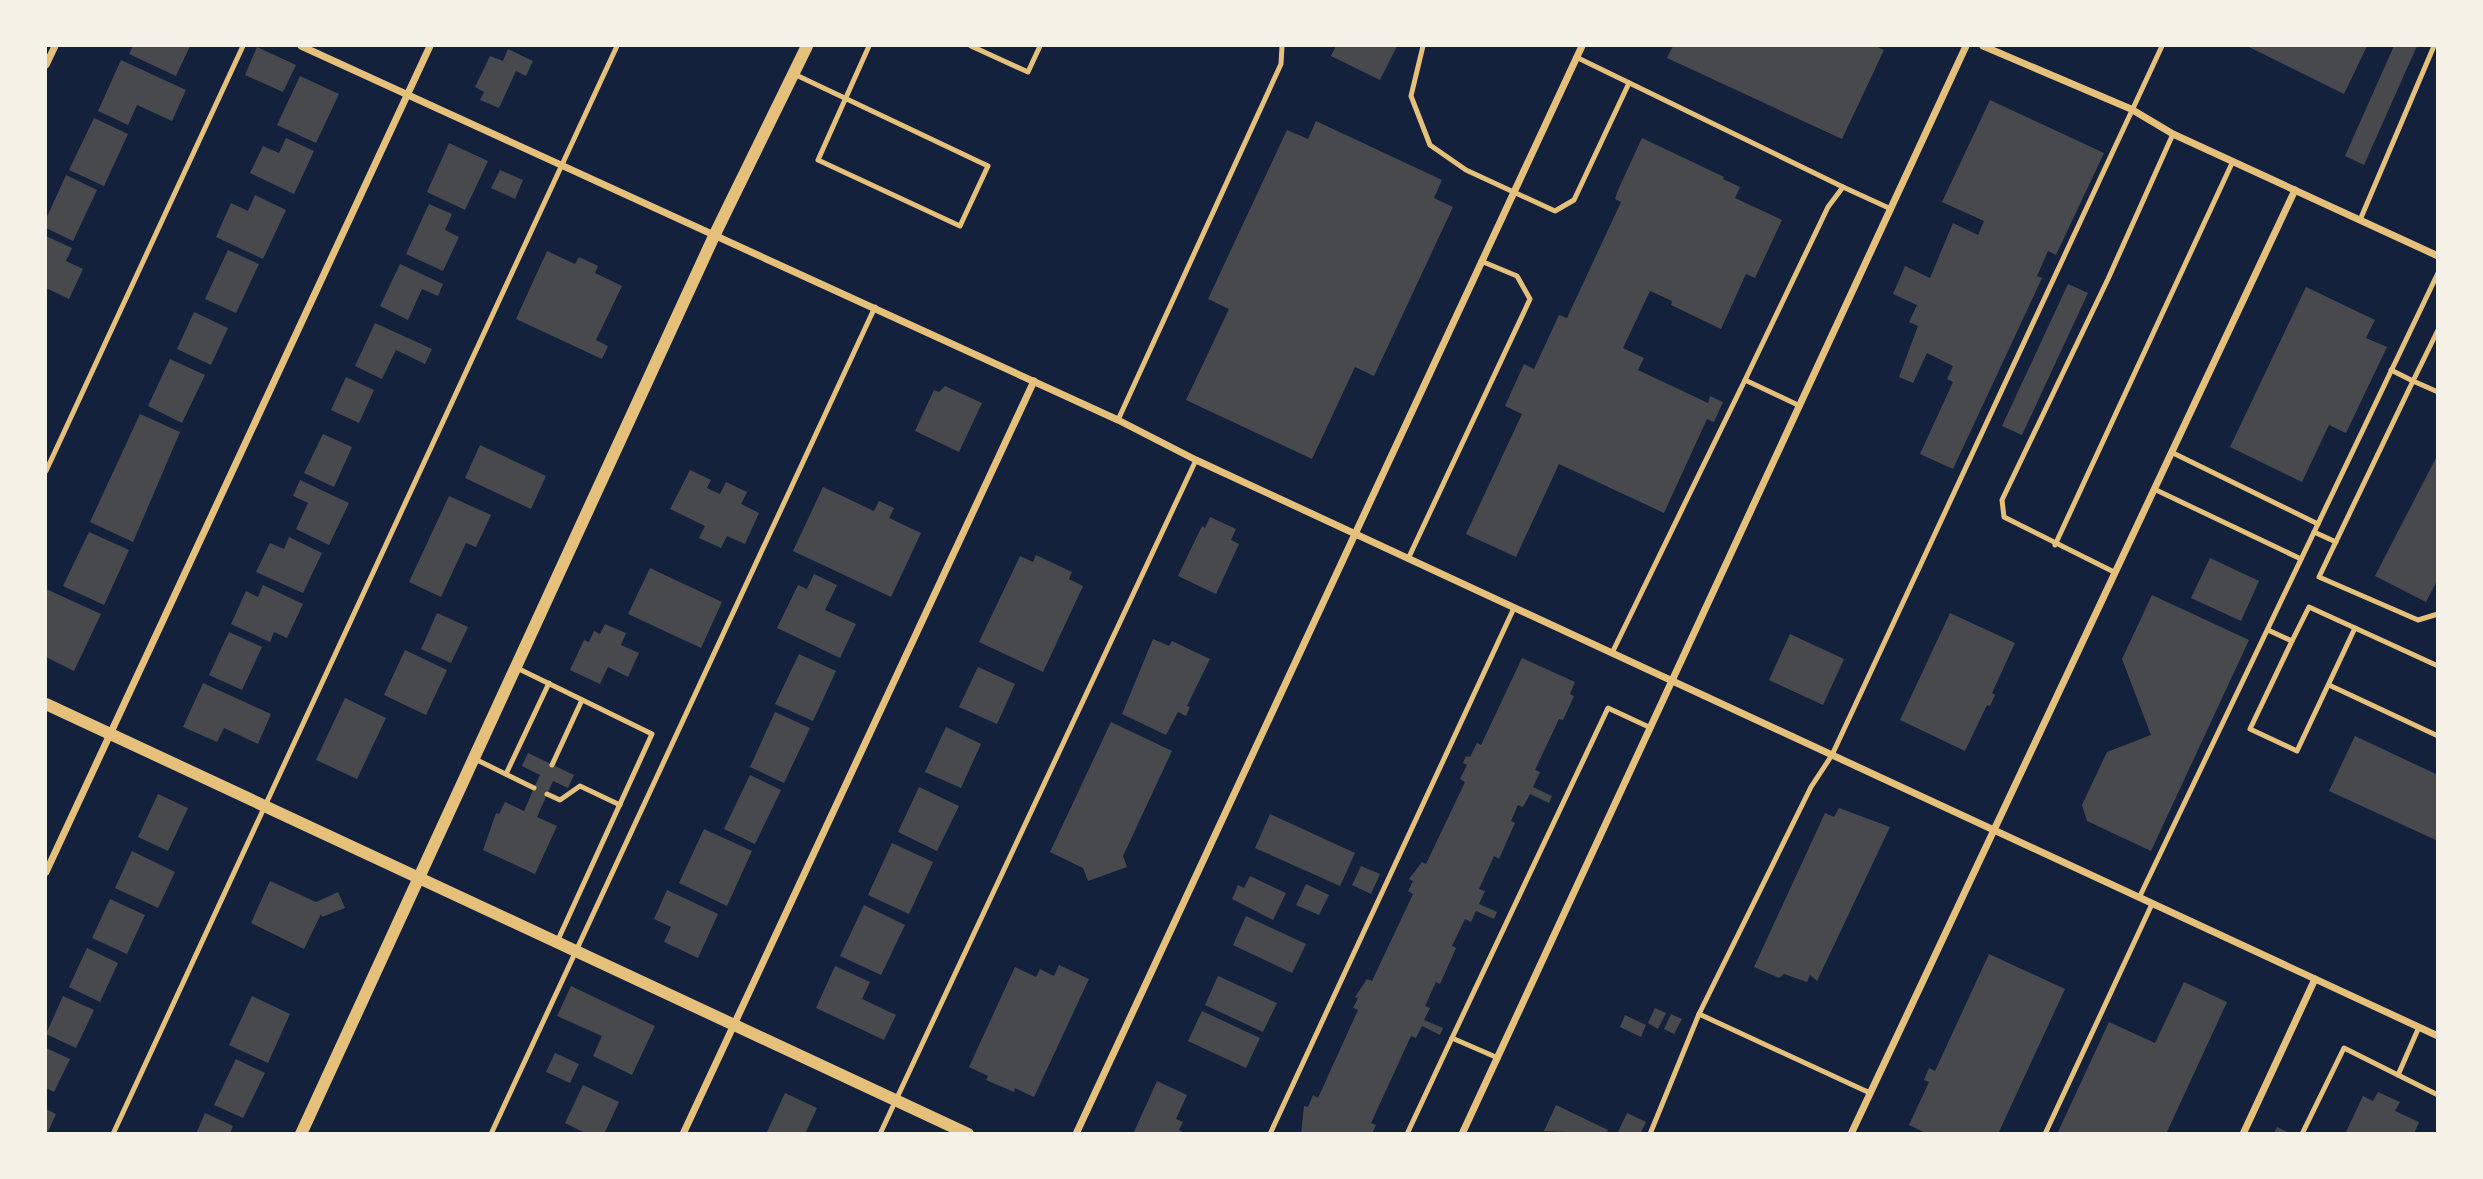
<svg xmlns="http://www.w3.org/2000/svg" width="2483" height="1179" viewBox="0 0 2483 1179" font-family="Karla,sans-serif">
<style>
.building{fill:#48494c}
.lines{fill:none;stroke-linecap:round;stroke-linejoin:round}
.service{stroke:#e5c07b;stroke-width:5}
.minor{stroke:#e5c07b;stroke-width:7}
.tertiary{stroke:#e5c07b;stroke-width:12}
</style>
<rect width="100%" height="100%" fill="#14213d"/>
<g class="building">
<polygon points="133,46 190,46 176,76 129,54"/>
<polygon points="1336,46 1397,46 1380,80 1331,56"/>
<polygon points="1673,46 1875,46 1884,50 1842,139 1667,58"/>
<polygon points="2247,46 2367,46 2344,94"/>
<polygon points="2394,46 2417,46 2364,165 2345,156"/>
<polygon points="257,47 296,65 283,92 245,75"/>
<polygon points="508,49 533,61 526,76 516,71 499,108 480,100 484,92 475,87 490,56 503,61"/>
<polygon points="121,60 186,90 172,121 137,105 128,125 98,111"/>
<polygon points="300,76 339,94 316,143 277,125"/>
<polygon points="1990,100 2104,153 2056,255 2048,251 2037,276 2042,278 1953,469 1920,454 1953,382 1947,379 1953,366 1927,353 1913,383 1899,377 1918,326 1909,322 1917,305 1893,294 1905,266 1930,278 1953,223 1978,235 1984,221 1942,202"/>
<polygon points="94,118 128,134 104,186 69,170"/>
<polygon points="1316,121 1442,180 1434,198 1453,207 1374,376 1355,367 1312,459 1186,400 1229,309 1208,299 1287,130 1308,139"/>
<polygon points="286,138 314,151 294,194 250,173 263,146 279,153"/>
<polygon points="1642,138 1724,177 1723,179 1740,187 1735,198 1782,220 1755,278 1746,274 1721,329 1671,305 1672,301 1650,291 1623,348 1644,358 1638,370 1708,403 1710,396 1723,402 1714,422 1707,419 1664,513 1559,464 1516,557 1466,534 1522,414 1505,406 1524,364 1534,369 1559,315 1567,318 1621,202 1615,199 1618,190"/>
<polygon points="449,143 488,161 465,210 427,192"/>
<polygon points="500,170 523,180 515,199 491,188"/>
<polygon points="66,175 97,190 73,241 46,228 46,219"/>
<polygon points="255,195 286,210 263,259 216,237 231,203 248,211"/>
<polygon points="429,204 452,214 445,230 459,237 443,271 406,254"/>
<polygon points="46,236 72,248 66,261 83,269 69,299 46,288"/>
<polygon points="228,250 259,264 236,313 205,299"/>
<polygon points="547,251 575,264 579,257 598,266 595,273 622,286 596,340 608,346 602,359 516,319"/>
<polygon points="400,264 443,284 438,296 422,289 408,320 380,306"/>
<polygon points="2068,284 2088,293 2022,435 2002,426"/>
<polygon points="2306,287 2375,320 2366,338 2387,347 2346,433 2329,425 2302,482 2230,447"/>
<polygon points="194,312 228,328 211,365 177,349"/>
<polygon points="375,323 432,349 425,364 396,350 382,379 355,366"/>
<polygon points="170,359 205,375 182,423 148,406"/>
<polygon points="346,377 374,390 359,423 331,410"/>
<polygon points="945,386 982,403 959,452 915,431 934,390 939,392"/>
<polygon points="140,414 180,432 133,542 90,522"/>
<polygon points="323,434 352,447 334,487 304,473"/>
<polygon points="480,445 546,476 531,509 465,478"/>
<polygon points="2438,454 2438,579 2426,602 2375,576"/>
<polygon points="690,470 711,480 707,488 720,494 726,482 747,492 741,504 759,513 745,544 727,536 721,548 699,538 705,526 670,509"/>
<polygon points="300,480 349,503 329,545 296,529 308,503 293,496"/>
<polygon points="823,487 874,511 879,501 894,508 889,518 921,533 891,597 793,551"/>
<polygon points="449,496 491,515 476,547 466,543 441,597 409,582"/>
<polygon points="1210,517 1236,529 1231,540 1239,544 1216,594 1178,576 1202,526 1205,528"/>
<polygon points="89,532 129,550 104,605 63,586"/>
<polygon points="289,537 322,553 303,593 256,572 270,543 284,549"/>
<polygon points="1036,555 1072,572 1069,579 1083,586 1043,672 979,642 1020,556 1033,562"/>
<polygon points="2210,558 2259,581 2241,621 2191,598"/>
<polygon points="650,568 722,602 701,648 628,614"/>
<polygon points="814,574 837,585 825,610 856,624 840,658 777,628 798,585 807,589"/>
<polygon points="263,585 303,604 287,638 274,632 270,642 231,624 246,591 258,597"/>
<polygon points="46,589 101,614 74,671 46,657"/>
<polygon points="2152,595 2249,640 2151,851 2087,821 2082,805 2107,752 2151,735 2122,659"/>
<polygon points="437,613 468,627 451,663 421,649"/>
<polygon points="1950,613 2015,643 1992,693 1995,695 1990,706 1987,705 1965,751 1900,720"/>
<polygon points="605,624 626,633 621,645 639,653 628,677 608,667 600,684 570,670 584,640 589,642 594,631 600,634"/>
<polygon points="229,632 262,647 242,690 209,675"/>
<polygon points="1790,634 1844,659 1823,705 1769,680"/>
<polygon points="1153,639 1169,646 1172,641 1210,659 1187,706 1190,707 1186,716 1178,712 1166,735 1122,714"/>
<polygon points="405,650 447,670 426,715 384,695"/>
<polygon points="799,654 836,671 813,721 775,704"/>
<polygon points="1522,658 1575,682 1570,694 1574,696 1563,720 1559,719 1535,770 1540,772 1533,787 1552,796 1549,803 1530,794 1523,807 1518,805 1511,821 1515,823 1499,859 1494,856 1479,889 1485,891 1479,904 1497,912 1494,919 1476,911 1471,922 1465,919 1452,946 1456,948 1440,984 1436,982 1425,1006 1430,1008 1424,1020 1443,1028 1440,1035 1422,1026 1416,1038 1411,1036 1371,1123 1376,1125 1372,1134 1301,1134 1304,1106 1308,1107 1313,1095 1318,1098 1358,1010 1353,1008 1358,998 1355,997 1367,979 1372,981 1413,894 1408,891 1413,881 1409,879 1422,862 1426,864 1465,782 1460,779 1467,765 1463,763 1466,756 1470,757 1477,743 1481,745"/>
<polygon points="978,667 1015,684 997,724 959,707"/>
<polygon points="203,683 271,714 258,744 224,728 217,742 183,727"/>
<polygon points="345,698 386,718 357,779 316,760"/>
<polygon points="775,712 810,728 784,783 750,767"/>
<polygon points="1111,722 1172,751 1123,856 1127,867 1088,881 1083,868 1050,852"/>
<polygon points="946,727 981,744 961,788 925,772"/>
<polygon points="2355,736 2438,775 2438,841 2329,791"/>
<polygon points="528,753 574,775 568,788 553,781 537,817 557,826 535,874 483,850 496,813 499,814 505,802 524,811 534,788 540,775 522,766"/>
<polygon points="750,775 781,790 755,844 724,829"/>
<polygon points="919,787 959,806 937,851 898,832"/>
<polygon points="158,794 188,808 168,851 138,837"/>
<polygon points="1839,808 1890,827 1817,981 1810,975 1807,982 1784,974 1779,978 1754,967 1825,813 1834,817"/>
<polygon points="1270,814 1355,853 1340,886 1255,848"/>
<polygon points="704,829 752,851 727,906 679,883"/>
<polygon points="892,843 933,862 909,914 868,895"/>
<polygon points="132,851 175,872 158,908 115,888"/>
<polygon points="1361,866 1380,874 1371,894 1352,885"/>
<polygon points="1250,876 1286,893 1273,920 1232,899 1238,885 1244,888"/>
<polygon points="270,881 316,902 338,892 345,908 322,917 321,914 304,949 251,923"/>
<polygon points="1306,884 1329,895 1319,915 1296,905"/>
<polygon points="667,890 718,914 698,958 664,942 671,927 654,919"/>
<polygon points="110,899 145,915 127,954 92,938"/>
<polygon points="864,905 905,925 881,975 840,956"/>
<polygon points="1246,916 1306,944 1292,973 1233,945"/>
<polygon points="87,948 118,963 100,1002 69,987"/>
<polygon points="1989,954 2065,989 1998,1134 1928,1134 1909,1125 1929,1082 1924,1080 1929,1068 1935,1071"/>
<polygon points="1059,965 1089,979 1034,1097 1015,1088 1014,1092 986,1080 988,1076 969,1067 1015,967 1036,977 1040,969 1054,976"/>
<polygon points="835,966 870,982 862,999 896,1015 884,1040 816,1008"/>
<polygon points="1218,976 1277,1003 1263,1032 1205,1005"/>
<polygon points="2184,982 2227,1002 2166,1134 2057,1134 2109,1022 2155,1043"/>
<polygon points="571,986 655,1026 632,1075 593,1056 602,1036 557,1016"/>
<polygon points="63,996 94,1010 76,1048 46,1034"/>
<polygon points="252,996 290,1014 268,1063 229,1045"/>
<polygon points="1655,1008 1666,1013 1658,1029 1648,1023"/>
<polygon points="1202,1011 1260,1038 1246,1068 1188,1041"/>
<polygon points="1671,1014 1682,1019 1674,1034 1664,1029"/>
<polygon points="1625,1015 1646,1025 1641,1037 1620,1027"/>
<polygon points="46,1048 70,1059 54,1092 46,1088"/>
<polygon points="555,1053 579,1064 570,1083 546,1072"/>
<polygon points="236,1059 265,1073 243,1118 214,1105"/>
<polygon points="1157,1081 1187,1095 1176,1119 1183,1122 1179,1130 1186,1134 1133,1134"/>
<polygon points="583,1085 619,1102 604,1134 587,1134 565,1123"/>
<polygon points="2378,1092 2400,1102 2395,1111 2419,1122 2414,1134 2345,1134 2363,1096 2373,1101"/>
<polygon points="785,1093 817,1108 805,1134 766,1134"/>
<polygon points="1556,1105 1608,1130 1607,1134 1544,1131"/>
<polygon points="46,1109 56,1114 47,1134 46,1134"/>
<polygon points="205,1113 233,1126 230,1134 196,1134"/>
<polygon points="1627,1113 1646,1122 1640,1134 1617,1134"/>
<polygon points="2277,1127 2291,1134 2274,1134"/>
</g>
<g class="lines">
<g class="service">
<polyline points="971,46 1028,72 1040,46"/>
<polyline points="1423,46 1411,96 1430,145 1466,170 1555,211 1574,200 1629,83"/>
<polyline points="1576,57 1843,187"/>
<polyline points="794,74 988,166 960,226 818,160 869,46"/>
<polyline points="2360,220 2434,46"/>
<polyline points="2438,330 2413,381 2438,392"/>
<polyline points="2391,370 2413,381 2319,577 2418,620 2438,614"/>
<polyline points="1745,380 1828,207 1843,187 1891,209"/>
<polyline points="1118,420 1281,64 1282,46"/>
<polyline points="2171,452 2318,524"/>
<polyline points="46,471 243,46"/>
<polyline points="2154,489 2301,559"/>
<polyline points="2314,532 2336,542"/>
<polyline points="2055,545 2233,161"/>
<polyline points="1408,559 1530,299 1517,276 1481,261"/>
<polyline points="2114,572 2004,517 2002,500 2108,279 2173,134"/>
<polyline points="2268,630 2292,641 2309,607 2355,628"/>
<polyline points="2292,641 2250,729 2297,751 2355,628 2438,666"/>
<polyline points="1612,653 1745,380 1800,406"/>
<polyline points="517,668 652,734 557,942"/>
<polyline points="2329,685 2438,736"/>
<polyline points="475,759 534,788"/>
<polyline points="552,765 582,700"/>
<polyline points="506,774 549,683"/>
<polyline points="547,794 560,800 580,786 620,805"/>
<polyline points="2139,898 2438,273"/>
<polyline points="1699,1014 1870,1093"/>
<polyline points="1452,1038 1608,708 1651,728"/>
<polyline points="2398,1075 2419,1027"/>
<polyline points="113,1134 617,46"/>
<polyline points="491,1134 875,307"/>
<polyline points="880,1134 1196,460"/>
<polyline points="1270,1134 1514,608"/>
<polyline points="1407,1134 1452,1038 1498,1058"/>
<polyline points="1650,1134 1699,1014 1811,787 1832,755 2162,46"/>
<polyline points="2045,1134 2152,904"/>
<polyline points="2302,1134 2344,1048 2438,1095"/>
</g>
<g class="minor">
<polyline points="301,46 1118,420 1196,460 2438,1036"/>
<polyline points="1983,46 2131,109 2173,134 2438,256"/>
<polyline points="46,65 55,46"/>
<polyline points="46,872 430,46"/>
<polyline points="683,1134 1034,381"/>
<polyline points="1076,1134 1582,46"/>
<polyline points="1462,1134 1966,46"/>
<polyline points="1851,1134 2295,190"/>
<polyline points="2243,1134 2315,979"/>
</g>
<g class="tertiary">
<polyline points="46,704 968,1134"/>
<polyline points="301,1134 715,234 807,46"/>
</g>
</g>
<rect width="2483" height="1179" fill="none" stroke="#f6f1e7" stroke-width="94"/>
</svg>
